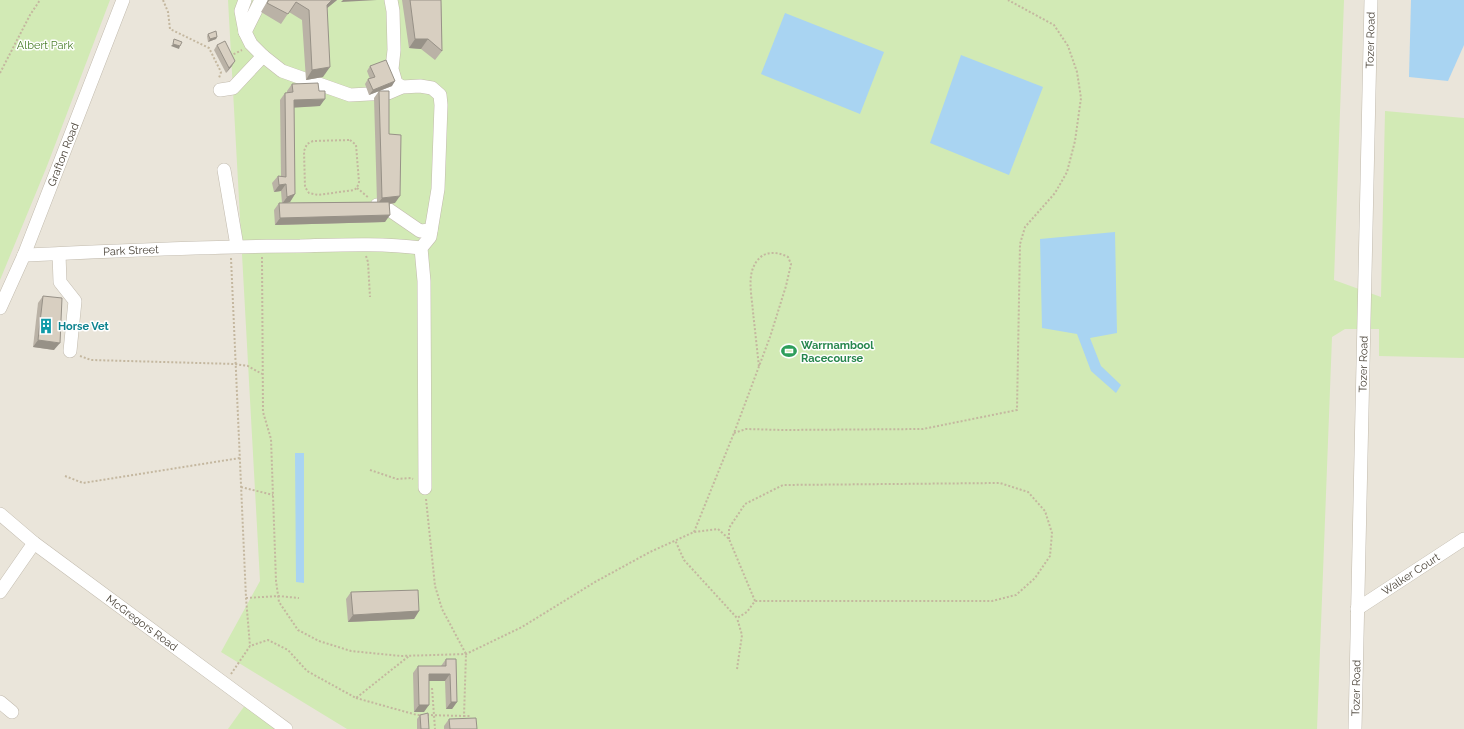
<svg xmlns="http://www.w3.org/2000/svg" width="1464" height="729" viewBox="0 0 1464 729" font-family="Raleway,sans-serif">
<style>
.residential{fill:#eae5da}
.green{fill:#d2eab5}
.water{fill:#a9d4f2}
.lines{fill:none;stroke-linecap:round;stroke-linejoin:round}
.minor-casing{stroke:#c2bbae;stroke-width:14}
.path{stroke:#c4b79f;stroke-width:2;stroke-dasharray:2 2;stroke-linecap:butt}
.minor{stroke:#fff;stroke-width:13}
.wall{fill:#bab2a6}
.shaded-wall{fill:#979187}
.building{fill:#d8cfc1;stroke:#979187}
.labels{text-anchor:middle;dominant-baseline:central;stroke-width:3;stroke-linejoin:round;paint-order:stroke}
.street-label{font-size:11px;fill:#4b4439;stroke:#fff}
.park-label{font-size:11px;fill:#4a7f2a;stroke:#fff}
.culture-label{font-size:11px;font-weight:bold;fill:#0d838f;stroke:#fff;text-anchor:start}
.leisure-label{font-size:11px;font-weight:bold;fill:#27864d;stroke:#fff;text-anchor:start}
</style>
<rect width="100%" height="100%" fill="#f6f3ec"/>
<rect class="residential" x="0" y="0" width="1464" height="729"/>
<g class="green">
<polygon points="0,0 110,0 47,166 0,280"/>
<polygon points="228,0 1344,0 1334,280 1381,297 1385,111 1464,118 1464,358 1379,356 1379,329 1345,329 1332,337 1317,729 347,729 221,652 260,581"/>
<polygon points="248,701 286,729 228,729"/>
</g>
<g class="water">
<polygon points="1411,0 1464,0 1464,45 1448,81 1409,77"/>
<polygon points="785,13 884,52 860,114 761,74"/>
<polygon points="961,55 1043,87 1009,175 930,143"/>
<polygon points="1115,232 1117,333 1090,338 1101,366 1121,385 1116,393 1091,371 1077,334 1042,328 1040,239"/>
<polygon points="295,453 304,453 304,583 296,582"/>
</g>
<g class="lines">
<defs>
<g id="minor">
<polyline points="245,0 241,11 245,32 251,44 263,56 282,71 350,95 388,93 402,87 420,86 432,88 440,95 441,105 438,189 430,237 421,248 424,281 425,488"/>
<polyline points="391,0 393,11 394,50 392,69 396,83 402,87"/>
<polyline points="245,32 261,0"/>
<polyline points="220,90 233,88 263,56"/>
<polyline points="224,170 237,246"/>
<polyline points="377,205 388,209 420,231 431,230"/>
<polyline points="59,254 60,282 75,301 70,351"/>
<path id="s1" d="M24,255C116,251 208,246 300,246C340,245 381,243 421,248"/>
<path id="s2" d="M0,308L24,255L123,0"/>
<path id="s3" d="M0,514L34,543L286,729"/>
<polyline points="0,592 34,543"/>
<path id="s4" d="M1357,609L1464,539"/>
<polyline points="0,702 12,712"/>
<path id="s5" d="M1355,729L1371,0"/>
</g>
</defs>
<use href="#minor" class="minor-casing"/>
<g class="path">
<polyline points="163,0 168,12 170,29 209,48 221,72 219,78"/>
<polyline points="230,56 242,50"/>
<polyline points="0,73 30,15 40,0"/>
<polygon points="350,140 356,145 359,182 357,188 354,190 318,195 309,193 305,187 304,151 307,144 313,141"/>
<polyline points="357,188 369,198"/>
<polyline points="366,256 368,262 370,297"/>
<polyline points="262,257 263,412 271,439 276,581 279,602 298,630 319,641 351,651 401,656 466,654 522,627 595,582 650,552 694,532 718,529 729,539 755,601 747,612 737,618 684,560 675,540"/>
<polyline points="231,258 246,598 250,646"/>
<polyline points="80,356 91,360 235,364 248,366 262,374"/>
<polyline points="734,433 746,429 783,430 923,429 1017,410 1020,244 1025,227 1055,193 1067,172 1075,141 1081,98 1077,72 1068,46 1054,25 1008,0"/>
<polyline points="370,470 397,479 411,478 413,479"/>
<polyline points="65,476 83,483 240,458"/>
<polyline points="241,487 273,495"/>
<polyline points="426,499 435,586 442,609 466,654 464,716 471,716"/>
<path d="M694,532L734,433L770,337L786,286L791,264L788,257C774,250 760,251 753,268C748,281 752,298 753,312C755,330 757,349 759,367"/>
<polyline points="729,539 729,528 745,504 783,485 1000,483 1028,492 1045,511 1052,533 1050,556 1035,578 1016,595 992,601 755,601"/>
<polyline points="246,598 278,596 299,598"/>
<polyline points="737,669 742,635 737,618"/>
<polyline points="231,674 250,646 268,640 288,650 307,671 356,698 409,656"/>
<polyline points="432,688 435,729"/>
<polyline points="356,698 417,715 422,715"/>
<polyline points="427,715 464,716"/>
</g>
<use href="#minor" class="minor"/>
</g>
<g class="wall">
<polygon points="268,0 337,0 327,8 323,77 306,80 302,20 289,12 281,24 261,12"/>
<polygon points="402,0 441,0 442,51 435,60 421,49 409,48"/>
<polygon points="208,34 217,37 216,39 208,42 207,36"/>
<polygon points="217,45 232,66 226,73 214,50"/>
<polygon points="370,66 392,86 369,95 365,84 368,79 370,79 367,71"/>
<polygon points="292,84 320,106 294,107 295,194 290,202 287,203 377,202 374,98 379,91 389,134 395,203 390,204 385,222 275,225 274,210 279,203 282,203 281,191 274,192 272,183 278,176 281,176 280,100 285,93 287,93 287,91"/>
<polygon points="43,296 54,350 33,347 38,303"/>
<polygon points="351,592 419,611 414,619 348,622 346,599"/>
<polygon points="446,659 456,659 457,702 452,709 446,709 445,681 429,681 424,712 414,712 413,673 418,666 441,666"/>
<polygon points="420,715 429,729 417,729 417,719"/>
<polygon points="449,719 477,729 444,729 444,726"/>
</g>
<g class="shaded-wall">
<polygon points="332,0 337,0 320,14 327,5"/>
<polygon points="343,0 377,0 341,2"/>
<polygon points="217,37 216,39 208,42 210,39"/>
<polygon points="415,39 428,39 421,49 409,48"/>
<polygon points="173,44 180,46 179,49 171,46"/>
<polygon points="235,61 232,66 226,73 229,68"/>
<polygon points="330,67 323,77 306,80 312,70"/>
<polygon points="395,81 392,86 369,95 373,90"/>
<polygon points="325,99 320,106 289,108 294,100"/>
<polygon points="286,184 281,191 274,192 279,185"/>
<polygon points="295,194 290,202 282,204 287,197"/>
<polygon points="400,196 395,203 377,205 382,198"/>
<polygon points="390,215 385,222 275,225 280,218"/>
<polygon points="38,340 60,343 54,350 33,347"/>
<polygon points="419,611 414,619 348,622 353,615"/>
<polygon points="429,674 450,674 445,681 424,681"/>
<polygon points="451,702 457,702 452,709 446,709"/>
<polygon points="419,705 429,705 424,712 414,712"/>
</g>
<g class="building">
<polygon points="269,0 332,0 327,5 330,67 312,70 309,10 296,2 288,14 267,3"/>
<polygon points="410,0 441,0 442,51 428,39 415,39"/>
<polygon points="216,31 217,37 210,39 208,34"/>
<polygon points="174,39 182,42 180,46 173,44"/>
<polygon points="225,41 235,61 229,68 217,45"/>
<polygon points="386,60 395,81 373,90 368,79 375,77 370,66"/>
<polygon points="318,83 319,91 325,91 325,99 294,100 295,194 287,197 286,184 279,185 278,176 286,177 285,93 293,92 292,84"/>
<polygon points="379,91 389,91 389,134 401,135 400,196 382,198"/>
<polygon points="389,202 390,215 280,218 279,203"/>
<polygon points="43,296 62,298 60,343 38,340"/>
<polygon points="418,590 419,611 353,615 351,592"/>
<polygon points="446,659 456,659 457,702 451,702 450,674 429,674 429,705 419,705 418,666 446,666"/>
<polygon points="428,713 429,729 421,729 420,715"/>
<polygon points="476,718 477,729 450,729 449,719"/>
</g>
<defs>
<symbol id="building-bare" viewBox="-9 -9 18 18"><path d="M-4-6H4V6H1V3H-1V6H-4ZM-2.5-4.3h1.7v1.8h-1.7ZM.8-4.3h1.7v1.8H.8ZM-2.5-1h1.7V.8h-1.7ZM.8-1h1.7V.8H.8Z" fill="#0f9aa8" stroke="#fff" stroke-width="2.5" paint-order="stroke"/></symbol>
<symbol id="stadium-bare" viewBox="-9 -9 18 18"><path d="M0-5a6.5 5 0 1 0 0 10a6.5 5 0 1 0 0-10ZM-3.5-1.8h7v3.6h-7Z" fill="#2e9e5b" stroke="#fff" stroke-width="2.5" paint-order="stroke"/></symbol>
</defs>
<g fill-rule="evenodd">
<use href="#building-bare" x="35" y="315" width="22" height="22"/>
<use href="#stadium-bare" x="778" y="340" width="22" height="22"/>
</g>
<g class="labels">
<g class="street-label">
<text stroke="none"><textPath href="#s5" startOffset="689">Tozer Road</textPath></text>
<text stroke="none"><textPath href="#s2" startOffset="166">Grafton Road</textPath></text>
<text stroke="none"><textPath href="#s1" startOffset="107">Park Street</textPath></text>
<text stroke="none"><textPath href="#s5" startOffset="365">Tozer Road</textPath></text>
<text stroke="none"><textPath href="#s4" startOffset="64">Walker Court</textPath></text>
<text stroke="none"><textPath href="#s3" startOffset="179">McGregors Road</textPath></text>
<text stroke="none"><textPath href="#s5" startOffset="41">Tozer Road</textPath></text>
</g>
<g class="park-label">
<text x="45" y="45">Albert Park</text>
</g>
<g class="culture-label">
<text x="58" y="326">Horse Vet</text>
</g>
<g class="leisure-label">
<text x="801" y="345">Warrnambool<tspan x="801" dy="13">Racecourse</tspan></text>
</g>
</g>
</svg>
